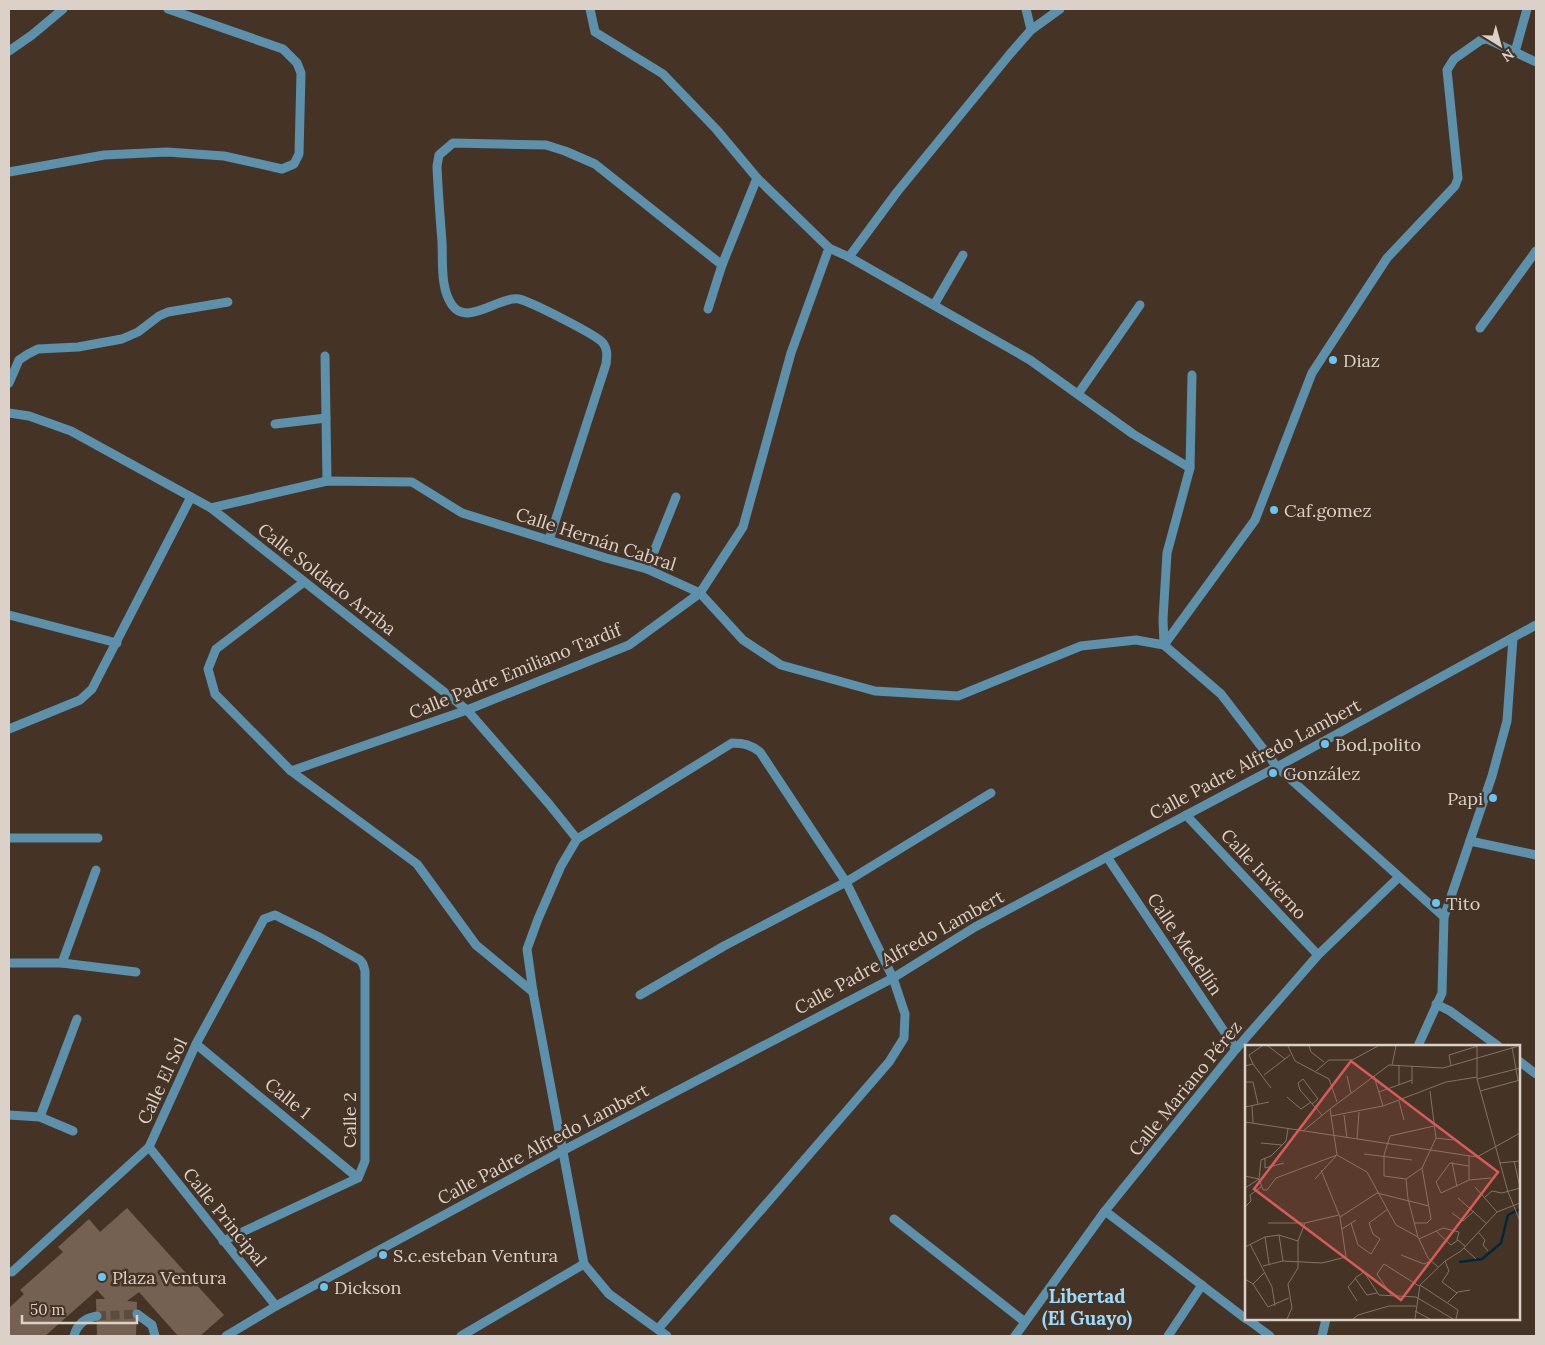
<svg xmlns="http://www.w3.org/2000/svg" width="1545" height="1345" viewBox="0 0 1545 1345" font-family="Lora,serif">
<style>
.building{fill:#746151}
.lines{fill:none;stroke-linecap:round;stroke-linejoin:round}
.minor-tunnel{stroke:#5c4c3d;stroke-width:9;stroke-dasharray:9 4.5;stroke-linecap:butt}
.minor{stroke:#5c90ab;stroke-width:9}
.poi-dot{fill:#69c4f1;stroke:#453425;stroke-width:2}
.labels{text-anchor:middle;dominant-baseline:central;stroke-width:5;stroke-linejoin:round;paint-order:stroke}
.poi-label{font-size:18px;fill:#dcd1c8;stroke:#453425;text-anchor:start}
.street-label{font-size:18px;fill:#dcd1c8;stroke:#453425}
.neighbourhood-label{font-size:19px;font-weight:bold;fill:#9bdbfd;stroke:#453425}
.inset-river{fill:none;stroke:#00283a;stroke-width:2.5}
.inset-road{fill:none;stroke:#817366;stroke-width:1}
.view{fill:#d85b58;fill-opacity:0.15;stroke:#d85b58;stroke-width:2.5}
.inset-edge{fill:none;stroke:#dcd1c8;stroke-width:2.5}
</style>
<rect width="100%" height="100%" fill="#453425"/>
<polygon class="building" points="127,1208 224,1315 200,1336 178,1336 139,1292 127,1301 137,1302 136,1336 97,1336 96,1299 105,1299 97,1290 45,1336 9,1336 9,1308 24,1294 20,1290 63,1252 58,1247 89,1219 100,1232"/>
<g class="lines">
<polyline class="minor-tunnel" points="97,1316 137,1314"/>
<g class="minor">
<polyline points="590,9 595,32 663,74 716,129 757,178 829,248 849,257 1030,360 1133,434 1190,468"/>
<polyline points="1026,9 1031,30"/>
<polyline points="9,51 32,35 63,9"/>
<polyline points="1515,52 1527,9"/>
<polyline points="9,172 104,155 167,152 224,156 282,169 294,164 299,154 301,73 297,63 283,49 168,9"/>
<polyline points="849,257 897,192 1010,54 1031,30 1060,9"/>
<polyline points="934,305 963,255"/>
<polyline points="708,309 722,265 757,178"/>
<polyline points="1480,328 1536,251"/>
<polyline points="325,356 327,481"/>
<polyline points="9,383 19,360 28,354 38,349 78,347 122,339 138,332 159,316 168,312 228,302"/>
<polyline points="1078,394 1140,305"/>
<polyline points="9,413 29,416 71,431 211,508 467,710 549,804 577,839"/>
<polyline points="275,424 326,418"/>
<polyline points="211,508 327,481 412,482 462,513 606,558 647,569 700,593 743,640 781,665 875,691 958,696 1081,646 1136,640 1164,645 1221,694 1277,767 1444,917 1442,993 1418,1046"/>
<path d="M549,540L606,364C607,356 608,350 603,343C597,335 529,301 519,299C499,296 467,327 452,305C440,288 443,261 442,242C440,216 438,191 437,166L439,155L453,143L546,145L565,151L595,164L722,265"/>
<polyline points="647,569 676,497"/>
<polyline points="304,582 216,649 208,669 215,694 291,771 417,864 476,945 533,992"/>
<polyline points="9,615 117,643"/>
<polyline points="1164,645 1255,520 1312,373 1387,258 1455,186 1458,178 1447,70 1454,59 1481,40 1487,39 1536,62"/>
<polyline points="1164,645 1163,619 1167,553 1190,468 1192,375"/>
<polyline points="9,729 80,700 92,689 191,497"/>
<polyline points="291,771 467,710 629,645 700,593 743,527 791,353 829,248"/>
<polyline points="1186,815 1318,955"/>
<polyline points="9,838 98,838"/>
<polyline points="1470,841 1536,855"/>
<polyline points="1107,857 1236,1049"/>
<polyline points="1444,917 1492,776 1507,721 1513,638"/>
<polyline points="9,963 62,963 136,972"/>
<polyline points="62,963 96,870"/>
<polyline points="640,995 724,946 846,882 991,793"/>
<polyline points="1436,1004 1450,1011 1498,1046"/>
<polyline points="196,1044 358,1178"/>
<polyline points="1519,1061 1536,1074"/>
<polyline points="9,1115 40,1117 73,1131"/>
<polyline points="40,1117 77,1019"/>
<polyline points="149,1147 276,1306"/>
<polyline points="1105,1211 1246,1319"/>
<polyline points="894,1219 1025,1322"/>
<polyline points="12,1272 149,1147 196,1044 264,919 275,915 319,937 360,960 363,964 365,971 365,1161 358,1178 223,1241"/>
<polyline points="137,1314 152,1325 155,1336"/>
<polyline points="1247,1319 1270,1336"/>
<path d="M658,1329L889,1062L904,1038L905,1014L893,978L846,882L760,752C751,745 744,743 732,743L577,839L561,866L538,919L527,949L533,992L584,1264L609,1294L667,1336"/>
<path d="M74,1336C77,1324 85,1318 97,1316"/>
<polyline points="226,1336 276,1306 564,1150 893,978 975,927 1277,767 1536,625"/>
<polyline points="461,1336 584,1264"/>
<polyline points="1015,1336 1105,1211 1236,1049 1318,955 1399,877"/>
<polyline points="1168,1336 1202,1285"/>
<polyline points="1322,1336 1326,1319"/>
</g>
</g>
<g class="poi-dot">
<circle cx="1333" cy="360" r="5"/>
<circle cx="1274" cy="510" r="5"/>
<circle cx="1325" cy="744" r="5"/>
<circle cx="1273" cy="773" r="5"/>
<circle cx="1493" cy="798" r="5"/>
<circle cx="1436" cy="903" r="5"/>
<circle cx="383" cy="1255" r="5"/>
<circle cx="102" cy="1277" r="5"/>
<circle cx="324" cy="1287" r="5"/>
</g>
<g class="labels">
<g class="poi-label">
<text x="1343" y="360">Diaz</text>
<text x="1284" y="510">Caf.gomez</text>
<text x="1335" y="744">Bod.polito</text>
<text x="1283" y="773">González</text>
<text x="1483" y="798" text-anchor="end">Papi</text>
<text x="1446" y="903">Tito</text>
<text x="393" y="1255">S.c.esteban Ventura</text>
<text x="112" y="1277">Plaza Ventura</text>
<text x="334" y="1287">Dickson</text>
</g>
<g class="street-label">
<text transform="translate(596 539) rotate(18)">Calle Hernán Cabral</text>
<text transform="translate(327 579) rotate(38)">Calle Soldado Arriba</text>
<text transform="translate(515 671) rotate(-22)">Calle Padre Emiliano Tardif</text>
<text transform="translate(1255 759) rotate(-28)">Calle Padre Alfredo Lambert</text>
<text transform="translate(1264 874) rotate(47)">Calle Invierno</text>
<text transform="translate(1185 944) rotate(56)">Calle Medellín</text>
<text transform="translate(899 952) rotate(-29)">Calle Padre Alfredo Lambert</text>
<text transform="translate(162 1081) rotate(-65)">Calle El Sol</text>
<text transform="translate(1185 1088) rotate(-51)">Calle Mariano Pérez</text>
<text transform="translate(288 1098) rotate(39)">Calle 1</text>
<text transform="translate(349 1120) rotate(-90)">Calle 2</text>
<text transform="translate(543 1144) rotate(-28)">Calle Padre Alfredo Lambert</text>
<text transform="translate(225 1217) rotate(51)">Calle Principal</text>
</g>
<g class="neighbourhood-label">
<text x="1087" y="1296">Libertad<tspan x="1087" dy="22">(El Guayo)</tspan></text>
</g>
</g>
<g transform="translate(1245 1045)">
<rect width="275" height="275" fill="#453425"/>
<path class="inset-river" d="M214,217L237,214L249,204L256,198L263,170L275,164"/>
<path class="inset-road" d="M23,1L40,14M43,1L50,16L84,34L92,57M64,1L66,7L79,17M232,1V34L263,147L275,176M267,2L273,35M8,19L4,10L17,1M147,20L151,1M154,20V40M0,21L8,19L26,43M167,21V39M206,21L204,10L233,1M71,26L84,15H107L133,1M19,30L45,10M102,31L106,48M129,31L138,61M232,34L275,23M0,37H8L13,59M185,46L191,93L177,123L161,134L139,131V110L145,91L189,81M235,46L275,35M134,47L167,35M42,52L56,64L66,57M154,56L159,75M67,59L73,54L58,34L53,38L55,45L77,70M7,61L8,78M0,62L24,57M99,70L102,93M86,71L138,61L201,37L232,32M0,77L232,112L275,88M58,86L85,64M191,93L208,95M112,94L114,67M16,98L37,100M119,109L167,115M224,111V135M20,113V123L39,118M269,116L275,142M207,117L212,142M254,118L275,116M224,121L205,118L191,137L196,148L224,135L246,133M0,131L14,134L16,115L26,111L41,96L43,84M70,134L91,111M161,134L163,154L173,192L183,213L193,222M230,142L252,167M0,143L14,134L18,145H22L31,133L92,110M240,152L247,146L257,148L275,143M213,153L242,179M0,162L6,156L5,150L16,142M207,168L218,176L229,166M95,172L132,148L184,161M23,178H60L94,170M106,178L113,200L126,209L135,194L128,189L124,178L143,164M169,178H182L186,174L177,123M97,184L111,175M191,186L206,200L213,195L221,202M234,188L240,195L238,200L243,206M34,190L38,216M20,192L24,219M173,192L151,180L122,127L92,110L85,64L144,20L198,23L274,1M174,194L198,183L214,187L212,195M5,199L27,242L30,261M0,200V227M0,202L20,192L34,190L53,196M219,203L231,214M156,210L179,219L186,216M200,216L204,226L197,237L212,248M18,221L38,216L77,218L101,212L95,172L76,125M0,234L8,239L23,262L44,253M110,234L103,242L112,256M8,239L20,227M175,240L213,265L211,274M132,248L122,250L110,233L119,227L134,250L171,252L208,274M146,250L132,229L139,219L174,241M203,257L213,247L225,245M170,266L185,274M42,274L47,263L43,239L53,223V196L60,178M108,274L113,270L144,261H171M170,274L175,240L200,216L216,206L252,167L275,158"/>
<path class="view" d="M106,16L253,127L156,255L9,144Z"/>
<rect width="275" height="275" class="inset-edge"/>
</g>
<rect width="1545" height="1345" fill="none" stroke="#dcd1c8" stroke-width="20"/>
<g transform="translate(1500 45) rotate(143)" stroke="#453425" stroke-width="4" paint-order="stroke">
<path d="M0-4L9 19L0 12L-9 19Z" fill="#dcd1c8"/>
<text y="-8" font-size="14" font-weight="bold" text-anchor="middle" fill="#dcd1c8">N</text>
</g>
<path d="M22 1315v8h115v-8" fill="none" stroke="#dcd1c8" stroke-width="2.5"/>
<text x="30" y="1315" font-size="15" fill="#dcd1c8" stroke="#453425" stroke-width="4" paint-order="stroke">50 m</text>
</svg>
